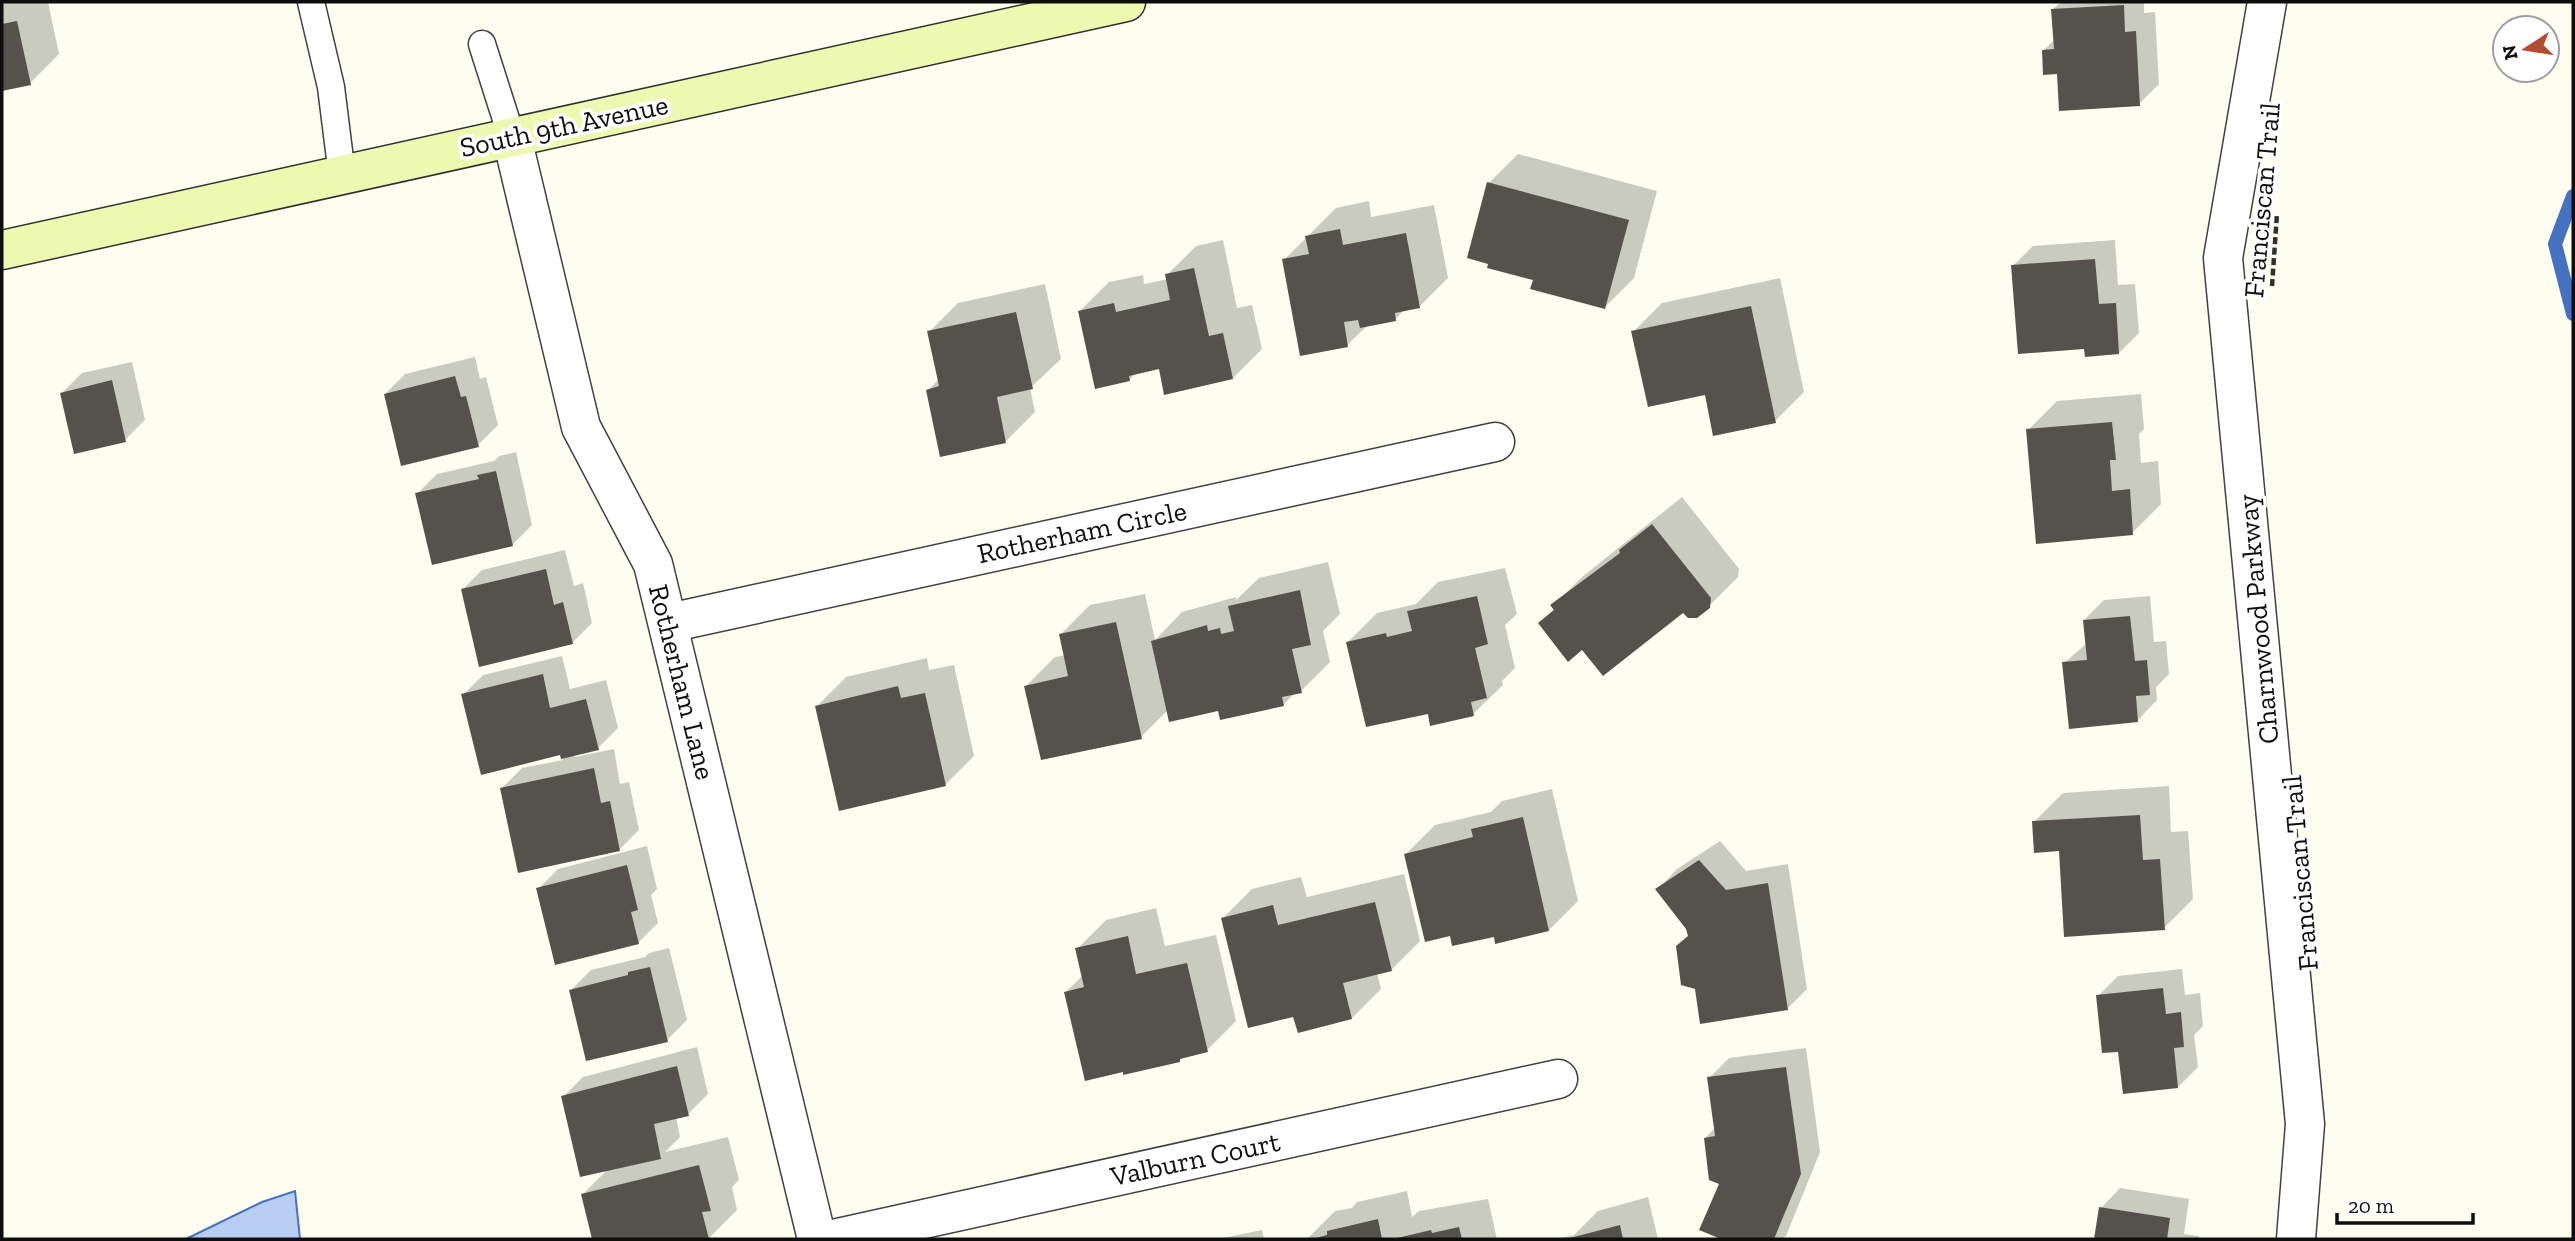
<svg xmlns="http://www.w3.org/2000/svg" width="2575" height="1241" viewBox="0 0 2575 1241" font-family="'Zilla Slab',serif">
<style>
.water{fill:#b8cdf1;stroke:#4670c2;stroke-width:2}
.shadow{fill:#0003}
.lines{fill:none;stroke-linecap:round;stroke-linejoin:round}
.stream{stroke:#4670c2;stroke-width:14}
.building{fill:#55524b}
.lane-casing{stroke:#414141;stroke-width:29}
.street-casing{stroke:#414141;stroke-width:41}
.secondary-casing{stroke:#303030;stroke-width:41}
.path{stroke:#303030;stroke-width:4.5;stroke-dasharray:7 3.5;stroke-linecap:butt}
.lane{stroke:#fff;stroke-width:26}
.street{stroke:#fff;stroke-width:38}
.secondary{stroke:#edf8b0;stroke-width:38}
.labels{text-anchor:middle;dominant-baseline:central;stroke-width:7;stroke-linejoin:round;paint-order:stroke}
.street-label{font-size:28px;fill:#0e0e0e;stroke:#fff}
</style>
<rect width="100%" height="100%" fill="#fdfeef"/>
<polygon class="water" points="295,1191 300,1239 186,1239 262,1202"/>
<g class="shadow">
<polygon points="48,2 59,54 30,83 2,89 2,3"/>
<polygon points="2061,2 2144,2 2144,13 2155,12 2159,84 2139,104 2058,72 2043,51 2055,39 2053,9"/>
<polygon points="1518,154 1657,191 1634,278 1605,307 1535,278 1489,183"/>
<polygon points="1369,201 1371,217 1434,205 1448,278 1419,307 1405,309 1395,320 1368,325 1347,345 1284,260 1336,208"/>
<polygon points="1223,240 1237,308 1252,305 1262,349 1233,378 1160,367 1136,373 1129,380 1080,311 1109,282 1143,275 1144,284 1168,279 1167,275 1196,246"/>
<polygon points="2115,240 2118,285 2135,284 2139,333 2119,353 2086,347 2013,266 2033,246"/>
<polygon points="1780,278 1804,392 1775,421 1707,393 1633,332 1662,303"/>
<polygon points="1045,284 1061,359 1030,388 1035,412 1006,441 928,390 939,379 929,332 958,303"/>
<polygon points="475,357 480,379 486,377 498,425 478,445 385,394 405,374"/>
<polygon points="132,362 145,420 125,440 62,393 82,373"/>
<polygon points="2141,394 2144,429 2139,434 2141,463 2158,461 2161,504 2132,533 2028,430 2057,401"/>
<polygon points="516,452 532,525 512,545 417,494 437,474 494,461 499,456"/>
<polygon points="1682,497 1739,569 1738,577 1708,607 1683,611 1582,648 1540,623 1555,608 1553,606 1582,577"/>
<polygon points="565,550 574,586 583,583 592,623 572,643 462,590 482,570"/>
<polygon points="1328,562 1340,614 1323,631 1330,662 1301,691 1295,693 1283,705 1168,710 1141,737 1026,686 1055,657 1066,655 1061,634 1090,605 1145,594 1155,640 1182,612 1236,597 1236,600 1259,578"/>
<polygon points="1505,568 1517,614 1505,625 1515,668 1502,681 1503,685 1473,714 1429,712 1348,642 1377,613 1416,604 1438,582"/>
<polygon points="2150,596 2154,642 2166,641 2169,674 2156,687 2157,700 2138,720 2064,663 2087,643 2084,620 2104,600"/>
<polygon points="562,656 570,689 606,680 618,728 598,748 574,754 575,757 614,749 620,784 629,782 639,830 619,850 502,788 522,768 563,760 561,753 463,695 483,675"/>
<polygon points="927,658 929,670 954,665 974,756 945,785 817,706 846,677"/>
<polygon points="2169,786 2171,832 2188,831 2193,899 2164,928 2034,822 2063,793"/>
<polygon points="1552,789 1578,901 1549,930 1495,934 1451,934 1406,854 1435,825 1491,812 1502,801"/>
<polygon points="1720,841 1746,871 1788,864 1807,989 1787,1009 1689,935 1688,929 1658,889 1677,869"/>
<polygon points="647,846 657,889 651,895 658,923 638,943 538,889 558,869"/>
<polygon points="1404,874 1420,941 1391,970 1377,973 1381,989 1352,1018 1223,918 1252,889 1301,877 1307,897"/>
<polygon points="1156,908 1165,946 1216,935 1236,1021 1207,1050 1184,1056 1180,1060 1066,992 1083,975 1077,949 1106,920"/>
<polygon points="669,948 687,1020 667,1040 571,990 591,970 645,957 649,953"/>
<polygon points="2182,969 2185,995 2200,993 2203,1026 2194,1035 2198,1067 2178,1087 2120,1050 2098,996 2118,976"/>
<polygon points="697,1047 708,1094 688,1114 676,1117 680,1137 665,1152 728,1137 739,1180 732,1187 737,1210 708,1239 594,1239 583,1194 608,1169 563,1097 583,1077"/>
<polygon points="1806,1048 1820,1152 1786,1236 1782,1239 1726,1239 1702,1229 1721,1183 1705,1138 1715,1128 1709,1078 1729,1058"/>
<polygon points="2120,1188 2189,1199 2184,1234 2199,1236 2198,1239 2096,1239 2101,1208"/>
<polygon points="1407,1191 1412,1217 1419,1211 1488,1199 1497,1239 1307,1239 1335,1211 1352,1208 1357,1202"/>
<polygon points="1648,1197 1658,1239 1556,1239 1574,1235 1598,1211"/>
<polygon points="1262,1230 1264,1239 1218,1239"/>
</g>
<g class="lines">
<polyline class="stream" points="2573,196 2555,244 2573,314"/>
</g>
<g class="building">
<polygon points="2124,5 2125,32 2136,31 2140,106 2059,111 2057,74 2043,75 2042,50 2054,49 2051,9"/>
<polygon points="17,21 31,85 2,91 2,24"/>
<polygon points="1487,182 1629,220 1605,309 1530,289 1533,280 1487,268 1488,264 1467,258"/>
<polygon points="1340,229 1343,245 1406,233 1420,308 1395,313 1396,321 1360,328 1358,320 1344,322 1348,347 1300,356 1282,259 1309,254 1305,236"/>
<polygon points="2095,259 2099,304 2116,303 2119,354 2085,357 2084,349 2018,354 2011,265"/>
<polygon points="1194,268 1209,336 1223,333 1233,379 1164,395 1159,369 1129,376 1130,381 1095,389 1078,311 1114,303 1116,312 1170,300 1165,274"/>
<polygon points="1751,306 1776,423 1713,436 1705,395 1648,407 1631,331"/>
<polygon points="1016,312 1033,389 997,397 1006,443 940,457 926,390 939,386 927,331"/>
<polygon points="455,376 461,397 466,396 479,447 401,466 384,394"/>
<polygon points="112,380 126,442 74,454 60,393"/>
<polygon points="2112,422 2116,460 2110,460 2112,491 2130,489 2133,535 2036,544 2026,429"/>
<polygon points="496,471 513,546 432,565 415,493 479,479 477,475"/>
<polygon points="1652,524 1711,598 1710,608 1697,618 1688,618 1683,613 1603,676 1582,650 1568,662 1538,623 1554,610 1550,605 1620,553 1619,550"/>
<polygon points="546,569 554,605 563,602 573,644 479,667 461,589"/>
<polygon points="1300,590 1311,645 1292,649 1302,693 1282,697 1284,706 1220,720 1218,711 1169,722 1151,641 1207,625 1208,631 1220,628 1221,634 1234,631 1228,606"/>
<polygon points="1477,596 1488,644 1475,648 1487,698 1471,702 1474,716 1430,726 1428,714 1366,727 1346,642 1386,633 1387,637 1412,631 1407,611"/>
<polygon points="2130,616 2135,661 2147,660 2150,695 2136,696 2138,722 2069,729 2062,662 2087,660 2083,620"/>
<polygon points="1116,622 1142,739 1041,760 1024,686 1068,676 1059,634"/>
<polygon points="543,674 550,708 586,699 599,750 561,759 560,755 481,775 461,694"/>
<polygon points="898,686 901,698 925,693 946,786 839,811 815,706"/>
<polygon points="594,768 601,803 610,801 620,851 518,873 500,788"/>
<polygon points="2140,815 2143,860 2160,859 2165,930 2064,937 2059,851 2034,853 2032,821"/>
<polygon points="1523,817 1549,931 1495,944 1494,937 1452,946 1450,936 1425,942 1404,854 1473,837 1471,829"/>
<polygon points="1699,860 1726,890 1768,883 1788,1010 1700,1024 1695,989 1681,985 1676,946 1688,936 1686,929 1655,889"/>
<polygon points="627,865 638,910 631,912 639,944 555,965 536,888"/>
<polygon points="1375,902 1392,971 1343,983 1352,1019 1298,1033 1293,1017 1248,1028 1221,918 1273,905 1278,925"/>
<polygon points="1128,936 1136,974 1187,963 1208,1052 1180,1059 1180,1062 1123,1075 1123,1072 1085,1081 1064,992 1084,987 1075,948"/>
<polygon points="650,967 668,1042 586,1061 569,990 628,975 628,972"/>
<polygon points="2163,988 2166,1014 2181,1012 2184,1047 2174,1048 2178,1088 2123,1094 2118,1052 2102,1053 2096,995"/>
<polygon points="677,1066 689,1116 654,1124 661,1159 580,1177 561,1096"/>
<polygon points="1786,1067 1801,1174 1774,1239 1721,1239 1699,1230 1719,1184 1709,1180 1704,1138 1715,1136 1707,1077"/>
<polygon points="699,1165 711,1211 702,1212 709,1239 592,1239 581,1194"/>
<polygon points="2099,1207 2170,1218 2167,1239 2094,1239"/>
<polygon points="1378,1219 1382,1239 1312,1239 1327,1235 1327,1231"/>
<polygon points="1620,1225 1623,1239 1570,1239 1570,1238"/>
<polygon points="1459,1227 1462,1239 1393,1239 1431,1230 1432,1233"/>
</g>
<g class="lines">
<defs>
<g id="lane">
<polyline points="311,2 331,87 342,175"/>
<polyline points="482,44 512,138"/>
</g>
<g id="street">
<polyline points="2267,2 2223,258 2305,1124 2296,1239"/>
<polyline points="512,138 581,427 653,564 817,1239"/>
<polyline points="669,623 1495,442"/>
<polyline points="833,1239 1558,1079"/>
</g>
<polyline id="secondary" points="2,250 1126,2"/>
</defs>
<use href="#lane" class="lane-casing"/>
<use href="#street" class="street-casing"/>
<use href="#secondary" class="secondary-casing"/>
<polyline class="path" points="2272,286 2277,214"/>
<use href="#lane" class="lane"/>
<use href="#street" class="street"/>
<use href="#secondary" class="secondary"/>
</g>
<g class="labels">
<g class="street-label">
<text transform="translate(564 126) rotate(-12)">South 9th Avenue</text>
<text transform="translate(2262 200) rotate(-85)">Franciscan Trail</text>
<text transform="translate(1082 532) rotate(-12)">Rotherham Circle</text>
<text transform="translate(2258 619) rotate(-95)">Charnwood Parkway</text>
<text transform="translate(682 682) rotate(76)">Rotherham Lane</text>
<text transform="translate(2300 873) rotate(-95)">Franciscan Trail</text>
<text transform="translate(1195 1159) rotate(-12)">Valburn Court</text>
</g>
</g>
<rect width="2575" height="1241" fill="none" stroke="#0e0e0e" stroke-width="7"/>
<g transform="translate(2526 49) rotate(258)"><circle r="33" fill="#ffffff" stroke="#9f9f9f" stroke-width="2"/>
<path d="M0-5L12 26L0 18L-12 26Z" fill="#b24d31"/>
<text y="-10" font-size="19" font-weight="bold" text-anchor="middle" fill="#0e0e0e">N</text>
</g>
<path d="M2337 1213v10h136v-10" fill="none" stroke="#0e0e0e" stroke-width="3.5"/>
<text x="2348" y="1213" font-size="21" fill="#0e0e0e" stroke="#ffffff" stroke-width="5" paint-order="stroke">20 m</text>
</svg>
